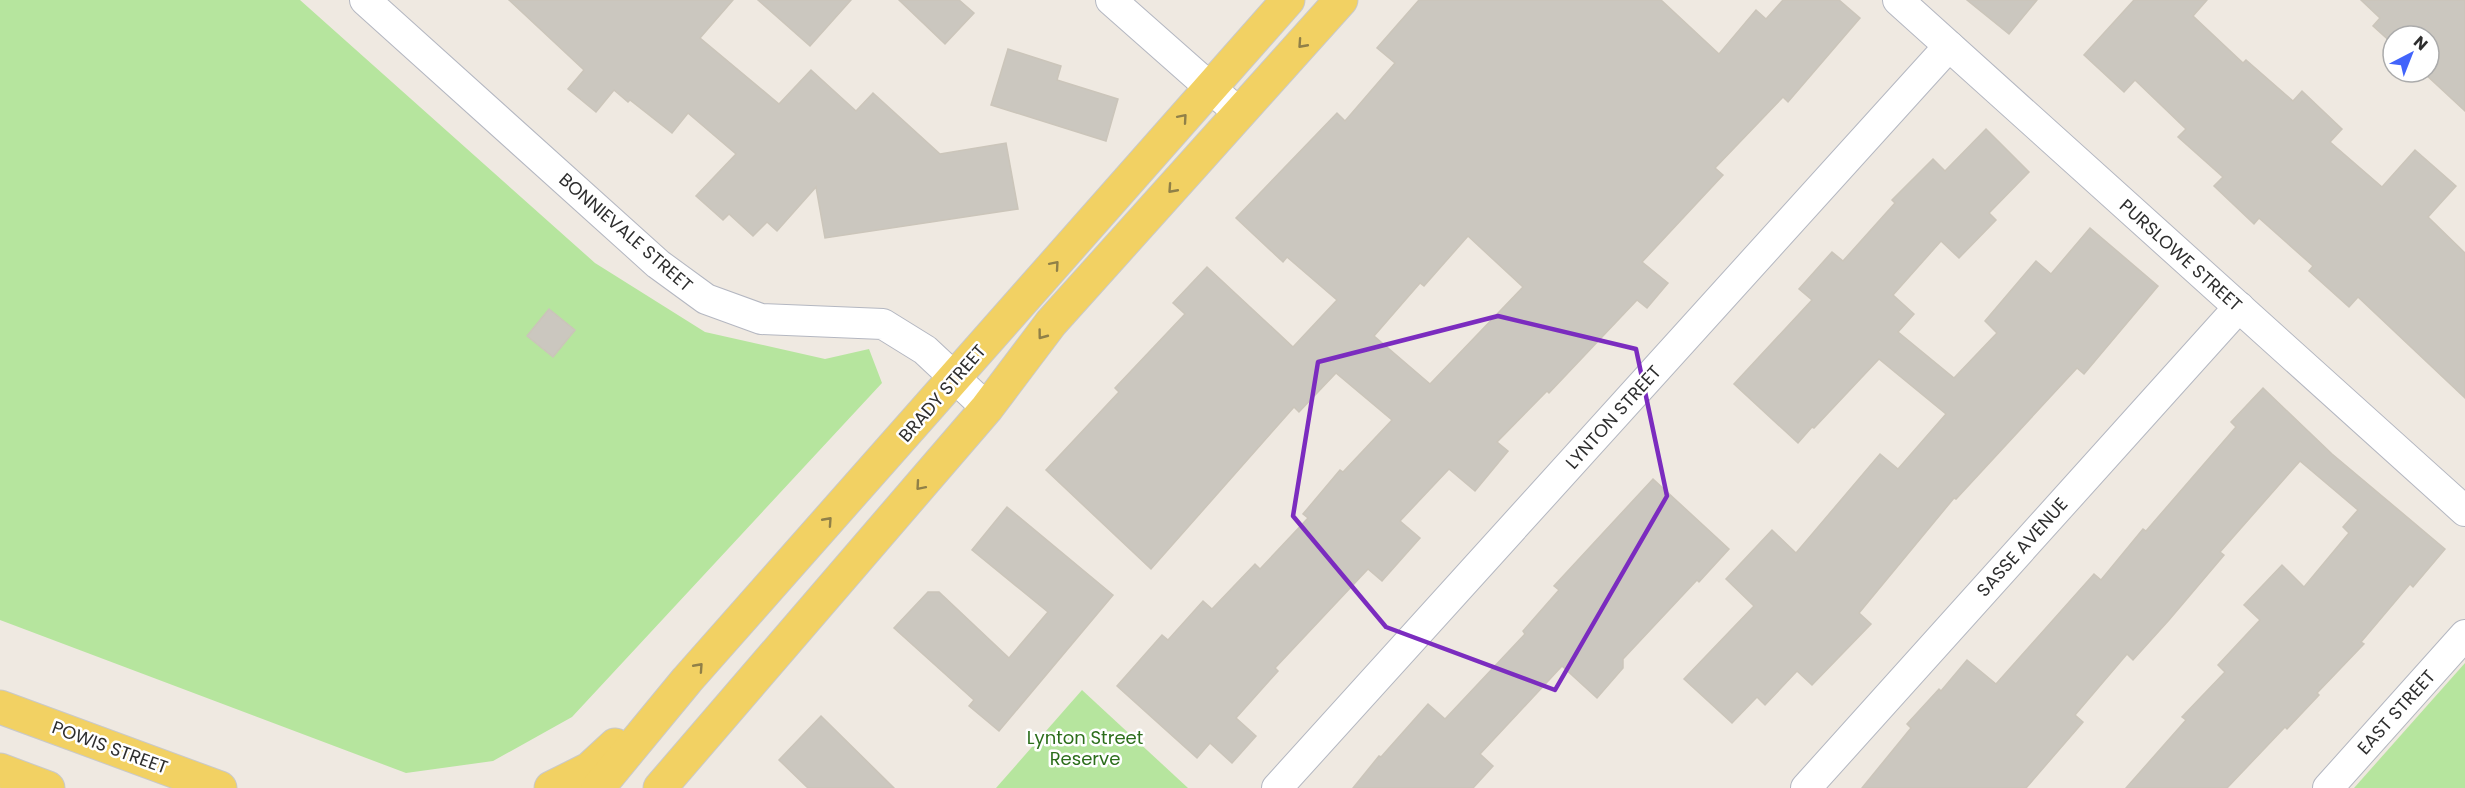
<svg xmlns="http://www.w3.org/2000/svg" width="2465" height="788" viewBox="0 0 2465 788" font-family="Poppins,sans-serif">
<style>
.green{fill:#b6e59e}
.building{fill:#cbc7bf;stroke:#cbc5ba;stroke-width:1.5;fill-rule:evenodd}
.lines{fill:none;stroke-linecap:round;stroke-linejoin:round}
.street-casing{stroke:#b4b7c1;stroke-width:32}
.primary-casing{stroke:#c9c9c9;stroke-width:35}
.street{stroke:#fff;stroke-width:30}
.primary{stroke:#f2d163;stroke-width:33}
.oneway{stroke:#908048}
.marked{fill:none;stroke:#7b2cbf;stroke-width:4.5;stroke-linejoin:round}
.labels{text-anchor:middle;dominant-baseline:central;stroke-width:5;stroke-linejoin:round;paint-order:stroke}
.street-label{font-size:18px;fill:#2e2e2e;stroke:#fff}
.park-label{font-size:18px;fill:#2c6e1b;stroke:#fff}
</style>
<rect width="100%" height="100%" fill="#efe9e1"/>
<g class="green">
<polygon points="0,0 300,0 595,263 705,332 825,359 869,349 882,383 572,717 493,761 406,773 0,620"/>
<polygon points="2465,663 2465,788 2354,788"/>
<polygon points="1082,690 1188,788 996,788"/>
</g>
<g class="building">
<polygon points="509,0 733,0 700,38 779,104 811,70 856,111 873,93 940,154 1006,143 1018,209 825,238 816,187 777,231 767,222 753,236 729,214 723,220 696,196 736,154 688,113 672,133 630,100 628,102 614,90 596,112 568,89 584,70"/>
<polygon points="758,0 851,0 810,46"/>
<polygon points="899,0 959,0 974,13 945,44"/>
<path d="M1419,0H1661L1719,54L1756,10L1766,19L1783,0H1839L1860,18L1788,102L1783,97L1715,168L1723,175L1642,262L1668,283L1647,308L1637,300L1549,393L1547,391L1497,442L1508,451L1475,491L1449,469L1400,521L1420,538L1382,581L1368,569L1275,668L1278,671L1236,718L1256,736L1232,763L1210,743L1197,758L1117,686L1162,635L1168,640L1203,601L1212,609L1255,564L1260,569L1308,518L1303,514L1340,470L1343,472L1392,420L1336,373L1299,412L1294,407L1151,569L1046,470L1119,392L1115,388L1185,314L1173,303L1207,267L1293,347L1337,300L1287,257L1283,262L1236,218L1337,113L1345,121L1395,63L1377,48ZM1468,236L1523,287L1430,384L1374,336L1420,283L1424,286Z"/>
<polygon points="1967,0 2037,0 2009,34"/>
<polygon points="2134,0 2207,0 2193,16 2243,63 2246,60 2293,101 2302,91 2342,129 2330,142 2382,187 2415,150 2456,186 2428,217 2465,253 2465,398 2358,297 2349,307 2309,271 2313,266 2259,218 2254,224 2214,186 2223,177 2178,137 2186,129 2135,80 2124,92 2084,55"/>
<polygon points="2361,0 2465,0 2465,111 2423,72 2429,72 2429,36 2393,36 2393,44 2373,26 2380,18"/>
<polygon points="1008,49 1061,66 1057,80 1118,99 1106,141 991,105"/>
<polygon points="1986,129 2029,172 1989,213 1996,220 1959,258 1941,241 1893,295 1914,314 1898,332 1954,378 1997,333 1985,321 2036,261 2051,274 2090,228 2158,286 2084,374 2077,368 1956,499 1954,498 1859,613 1871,624 1812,685 1797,671 1765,705 1757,697 1732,723 1684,679 1754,606 1726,579 1772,530 1796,553 1880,454 1898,469 1946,414 1879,359 1814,428 1812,427 1798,443 1734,384 1812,300 1799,289 1832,252 1843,261 1895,203 1892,200 1933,159 1945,171"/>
<polygon points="549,309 575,330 553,357 527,336"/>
<polygon points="2263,388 2332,454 2445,549 2413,587 2410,584 2361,642 2364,644 2317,693 2319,695 2287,729 2285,727 2227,788 2126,788 2186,720 2182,717 2225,672 2218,665 2260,620 2244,605 2282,565 2304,587 2349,533 2343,527 2358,510 2300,461 2220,552 2224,555 2169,620 2133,660 2127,654 2075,715 2083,722 2026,788 1862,788 1911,728 1907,724 1939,689 1941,691 1967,660 1996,684 2094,574 2101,580 2143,529 2146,531 2236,427 2231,422"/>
<polygon points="1653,479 1729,549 1699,582 1697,580 1623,659 1623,668 1597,698 1562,666 1480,754 1493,766 1473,788 1353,788 1379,756 1381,757 1428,704 1445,719 1525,634 1523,631 1559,590 1554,586"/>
<polygon points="1007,507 1113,595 999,731 969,706 974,700 894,628 928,592 939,592 1009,658 1048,612 972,550"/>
<polygon points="821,716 894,788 808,788 779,760"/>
</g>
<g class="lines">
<defs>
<g id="street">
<polyline points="365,0 658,264 706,299 761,319 883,324 925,350 987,408"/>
<polyline points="1111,0 1240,114"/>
<polyline points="1898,0 2465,511"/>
<polyline points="1277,788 1949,46"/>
<polyline points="1806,788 2239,307"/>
<polyline points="2328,788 2465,635"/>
</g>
<g id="primary">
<polyline points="0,707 220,788"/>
<polyline points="0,770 48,788"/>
<polyline points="551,788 589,769 615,745"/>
<polyline points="598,788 687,680 1288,0"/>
<polyline points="660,788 987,408 1051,323 1341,0"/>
</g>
</defs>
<use href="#street" class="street-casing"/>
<use href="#primary" class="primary-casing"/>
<use href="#street" class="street"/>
<use href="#primary" class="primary"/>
</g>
<defs><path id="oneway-chevron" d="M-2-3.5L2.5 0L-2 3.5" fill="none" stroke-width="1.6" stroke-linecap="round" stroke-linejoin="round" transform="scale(1.5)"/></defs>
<g class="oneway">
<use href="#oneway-chevron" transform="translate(1302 44) rotate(132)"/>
<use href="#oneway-chevron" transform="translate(1183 118) rotate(-49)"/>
<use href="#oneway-chevron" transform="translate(1172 189) rotate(132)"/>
<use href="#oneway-chevron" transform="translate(1055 265) rotate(-49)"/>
<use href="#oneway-chevron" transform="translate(1042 335) rotate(127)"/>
<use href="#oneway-chevron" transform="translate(920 486) rotate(131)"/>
<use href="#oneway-chevron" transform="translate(828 521) rotate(-48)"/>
<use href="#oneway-chevron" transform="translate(699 667) rotate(-48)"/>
</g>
<path class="marked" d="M1498,316L1636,349L1667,496L1555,690L1386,627L1293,516L1318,362Z"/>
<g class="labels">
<g class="street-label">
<text transform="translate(626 232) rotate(41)">BONNIEVALE STREET</text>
<text transform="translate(2181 255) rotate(42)">PURSLOWE STREET</text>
<text transform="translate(942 393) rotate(-49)">BRADY STREET</text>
<text transform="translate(1613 417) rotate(-48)">LYNTON STREET</text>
<text transform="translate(2022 547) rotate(-48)">SASSE AVENUE</text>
<text transform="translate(2396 712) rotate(-48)">EAST STREET</text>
<text transform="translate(110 747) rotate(20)">POWIS STREET</text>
</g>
<g class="park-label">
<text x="1085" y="737">Lynton Street<tspan x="1085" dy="21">Reserve</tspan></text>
</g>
</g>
<g transform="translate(2411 54) rotate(42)"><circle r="28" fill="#ffffff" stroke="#ababab" stroke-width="1.5"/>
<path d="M0-4.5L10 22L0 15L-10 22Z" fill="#4264fb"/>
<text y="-9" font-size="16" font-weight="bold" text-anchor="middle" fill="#2e2e2e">N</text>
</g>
</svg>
